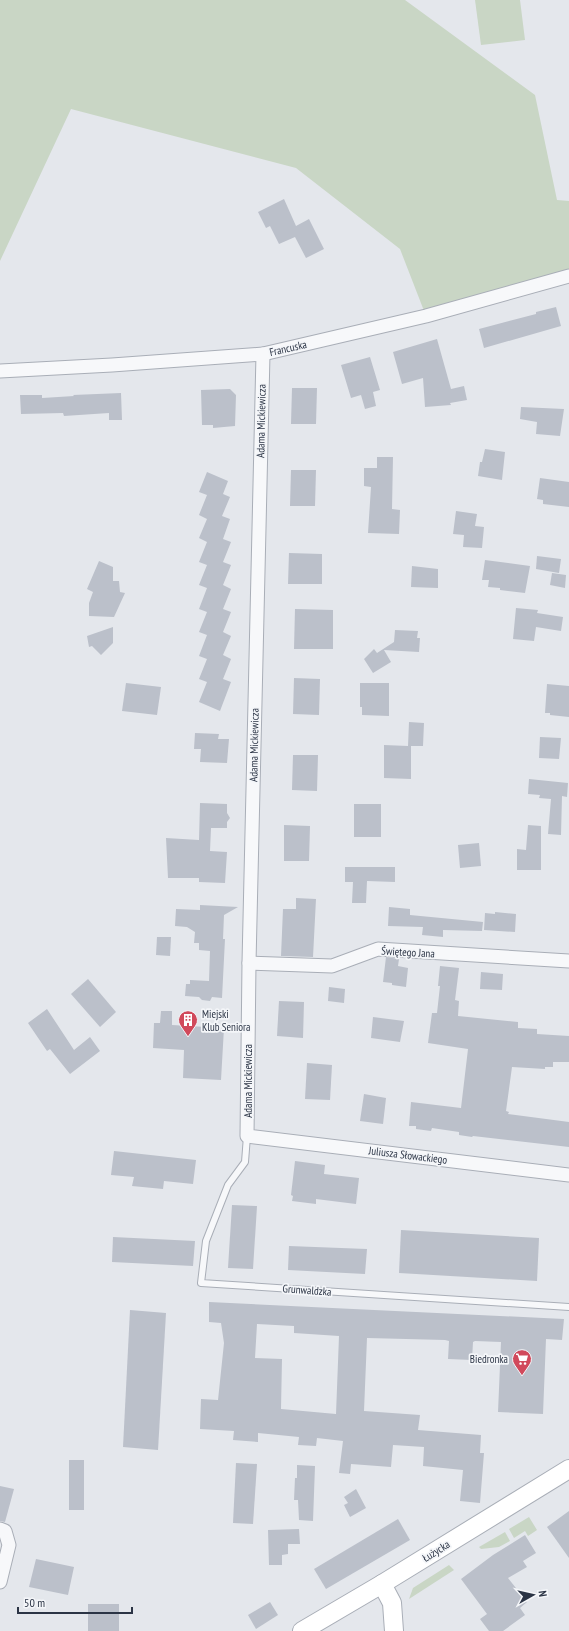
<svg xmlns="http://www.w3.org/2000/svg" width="569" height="1631" viewBox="0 0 569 1631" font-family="'PT Sans Narrow',sans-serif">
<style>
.green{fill:#c9d6c5}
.building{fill:#bbc0ca;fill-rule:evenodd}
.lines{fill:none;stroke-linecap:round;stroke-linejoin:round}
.lane-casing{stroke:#a9aeb7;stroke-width:8}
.street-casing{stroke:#a9aeb7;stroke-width:15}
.secondary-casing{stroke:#a9aeb7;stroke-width:20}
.lane{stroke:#f7f8fa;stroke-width:6}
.street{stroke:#f7f8fa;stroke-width:13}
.secondary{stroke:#fff;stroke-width:18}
.labels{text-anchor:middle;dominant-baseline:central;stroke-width:3.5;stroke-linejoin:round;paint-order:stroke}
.street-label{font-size:11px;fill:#2b3445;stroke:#f4f6f9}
.poi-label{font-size:11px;fill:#2b3445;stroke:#f4f6f9;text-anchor:start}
</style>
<rect width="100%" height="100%" fill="#e4e7ec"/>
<g class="green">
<polygon points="0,0 405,0 535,95 557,200 569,201 569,270 426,316 400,249 296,168 71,109 0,261"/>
<polygon points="475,0 520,0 525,40 481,45"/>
<polygon points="529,1517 537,1530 528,1536 525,1531 514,1538 509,1529"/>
<polygon points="505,1532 510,1541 499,1547 481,1549 479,1547"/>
<polygon points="449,1565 454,1570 409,1599 413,1588"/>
</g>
<g class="building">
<polygon points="284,199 296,226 309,219 324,249 306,258 295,237 279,244 270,226 266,228 258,212"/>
<polygon points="556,307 561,326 484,348 479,329 536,314 536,312"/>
<polygon points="437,339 451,389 464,386 467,400 450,403 451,405 425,407 423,378 402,384 393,352"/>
<polygon points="370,357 380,390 373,392 376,406 365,409 361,395 351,398 341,365"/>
<polygon points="292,388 317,388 316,424 291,424"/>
<polygon points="230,389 236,395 235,426 213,428 213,425 202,425 201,390"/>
<polygon points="121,393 122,420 109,420 109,413 64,416 63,413 21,414 20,395 42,395 42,398 74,396 73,395"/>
<polygon points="521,407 564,409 560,436 536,434 537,422 520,419"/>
<polygon points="485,449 505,452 502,480 478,476 480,462 482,462"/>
<polygon points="377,457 393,457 392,509 400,510 399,534 368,533 371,487 364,486 364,468 377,468"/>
<polygon points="291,470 316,470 315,506 290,506"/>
<polygon points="207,472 228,481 223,494 230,497 222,516 230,519 223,539 231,542 223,562 231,565 223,585 231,589 223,609 231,612 223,632 231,636 223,655 231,659 223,679 231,682 220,711 199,702 207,682 199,679 207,659 199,656 207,635 199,632 207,612 199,609 207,588 199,585 207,565 199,562 207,542 199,538 207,519 199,515 207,495 199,492"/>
<polygon points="540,478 569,482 569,507 543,504 543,500 537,499"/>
<polygon points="456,511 477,514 475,526 484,527 482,548 463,547 464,535 453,534"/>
<polygon points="289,553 322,554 322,584 288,584"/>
<polygon points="537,556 561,559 559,573 536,569"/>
<polygon points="485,560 530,566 525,593 500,590 500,588 488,587 489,580 482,580"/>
<polygon points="99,561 113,567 113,581 119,581 120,592 125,593 114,617 89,616 89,603 93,592 87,589"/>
<polygon points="412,566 438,569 438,588 411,587"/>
<polygon points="552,573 566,575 565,588 550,585"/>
<polygon points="516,608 538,610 537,613 563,617 561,631 536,627 534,641 513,639"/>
<polygon points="295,609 333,610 333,649 294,649"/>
<polygon points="113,627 113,643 101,655 92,646 89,647 87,636"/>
<polygon points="395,630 418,631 417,638 420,638 419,652 384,650 391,662 373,673 364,659 374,649 377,653 394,642"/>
<polygon points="294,678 320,679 319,715 293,714"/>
<polygon points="126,683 161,687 157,715 122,711"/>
<polygon points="360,683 389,683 389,716 362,715 362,707 360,707"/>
<polygon points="547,684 569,686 569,717 550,715 550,713 545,713"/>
<polygon points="409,722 424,723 423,746 411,746 411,779 384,778 384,745 408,746"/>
<polygon points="195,733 219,734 218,739 229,739 227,763 200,762 201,749 194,749"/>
<polygon points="540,737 561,738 559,759 539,758"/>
<polygon points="293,755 318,755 317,791 292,790"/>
<polygon points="529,779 568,783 567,797 562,796 561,835 548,834 551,799 539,798 540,795 528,794"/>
<polygon points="200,803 227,804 227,813 230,818 227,822 227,828 211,828 210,851 227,852 225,883 199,882 199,878 168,878 166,838 199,840"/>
<rect x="354" y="804" width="27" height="33"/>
<polygon points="284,825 310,826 309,861 284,861"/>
<polygon points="528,825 541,826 541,870 517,870 517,849 526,850"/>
<polygon points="479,843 481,866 460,868 458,845"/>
<polygon points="345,867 395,867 395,882 367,881 366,903 352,903 353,882 345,882"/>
<polygon points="296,898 316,899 313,957 281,956 283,909 296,909"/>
<polygon points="200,905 238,907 224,915 223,939 225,939 222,998 212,997 210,1001 202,1000 199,997 185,996 186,984 190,984 190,980 209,981 210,951 199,950 199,943 194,943 195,932 187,927 175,926 176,909 200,910"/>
<polygon points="389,907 410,909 410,915 483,922 482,931 443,930 443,937 422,935 423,927 388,926"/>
<polygon points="495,912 516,914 515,932 484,930 485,913 495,914"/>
<polygon points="157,937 171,937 170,956 156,955"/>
<polygon points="386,957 399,959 398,966 408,968 406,987 392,985 392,983 383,982"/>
<polygon points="440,966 459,968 455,1000 459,1001 458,1016 518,1022 518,1028 537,1029 537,1034 569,1036 569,1062 553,1062 553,1067 545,1067 545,1069 512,1067 506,1111 509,1112 508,1114 569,1122 569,1147 473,1136 472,1137 459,1135 459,1132 432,1128 431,1131 416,1129 416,1126 409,1126 411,1102 461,1108 468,1049 428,1043 432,1013 437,1013 440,986 438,986"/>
<polygon points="481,972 503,974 502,990 480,989"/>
<polygon points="88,979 116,1012 100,1027 71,994"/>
<polygon points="329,987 345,989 344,1003 328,1001"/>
<polygon points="279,1001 304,1002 303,1038 277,1036"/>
<polygon points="47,1009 74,1050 90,1037 100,1051 70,1074 50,1049 47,1051 28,1023"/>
<polygon points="161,1011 172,1011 172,1025 224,1028 221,1080 183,1078 184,1050 153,1048 154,1023 160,1023"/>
<polygon points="373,1017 404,1021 400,1042 371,1038"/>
<polygon points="307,1063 332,1065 330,1100 305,1099"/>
<polygon points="364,1094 386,1098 383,1124 360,1121"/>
<polygon points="114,1151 196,1160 193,1184 164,1181 163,1189 132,1186 134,1177 111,1175"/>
<polygon points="295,1161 325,1165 324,1174 359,1178 356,1204 316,1199 316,1204 292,1201 293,1196 291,1195"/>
<polygon points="232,1205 257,1206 253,1269 228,1268"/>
<polygon points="401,1230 539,1238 537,1281 399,1273"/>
<polygon points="113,1237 195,1241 193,1266 112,1262"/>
<polygon points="289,1246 367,1249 365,1274 288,1270"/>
<path d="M209,1302L564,1319L562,1340L546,1339L543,1414L498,1412L501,1342L475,1341L473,1342L472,1360L448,1359L449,1341L445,1340L367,1338L364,1411L420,1415L418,1430L481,1435L480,1453H484L480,1503L460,1501L463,1470L423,1466L424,1447L393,1445L391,1467L351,1464L350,1474L339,1473L343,1441L317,1438L316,1446L298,1445L299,1437L258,1433V1442L233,1440L234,1431L200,1429L201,1399L218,1400L224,1343L221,1323L209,1322ZM257,1324L294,1326V1333L339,1336L336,1414L281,1409L282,1359L255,1358Z"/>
<polygon points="130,1310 166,1313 158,1450 123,1447"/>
<rect x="69" y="1460" width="15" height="50"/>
<polygon points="236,1463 257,1464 253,1524 233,1523"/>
<polygon points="297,1465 315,1466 313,1521 299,1520 298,1500 294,1500 295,1478 297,1478"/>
<polygon points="0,1486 14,1489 5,1522 0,1521"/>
<polygon points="356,1489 366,1508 350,1517 344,1505 348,1503 344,1497"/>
<polygon points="569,1511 569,1558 547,1527"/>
<polygon points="398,1519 410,1540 326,1589 314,1569"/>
<polygon points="299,1529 300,1544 288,1544 288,1554 282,1555 282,1565 269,1565 268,1530"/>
<polygon points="525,1535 536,1553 523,1561 527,1567 508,1578 527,1602 520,1608 525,1615 503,1631 489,1631 480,1619 487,1614 461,1579 493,1555"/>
<polygon points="36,1559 74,1567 68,1595 29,1587"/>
<polygon points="270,1602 278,1615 256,1629 248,1615"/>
<rect x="88" y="1604" width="31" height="27"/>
</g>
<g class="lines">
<defs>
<polyline id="lane" points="247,1136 245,1162 228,1185 206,1241 201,1283 569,1307"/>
<g id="street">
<polyline points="263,354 249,963 247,1136 569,1175"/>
<polyline points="0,371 112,365 263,354 426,316 569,276"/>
<polyline points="249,963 332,966 378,949 569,961"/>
<polyline points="0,1529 5,1531 9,1545 0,1582"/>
</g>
<g id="secondary">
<polyline points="382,1584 392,1603 394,1631"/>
<polyline points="302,1631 382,1584 569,1469"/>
</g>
</defs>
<use href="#lane" class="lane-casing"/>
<use href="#street" class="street-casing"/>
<use href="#secondary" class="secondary-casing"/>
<use href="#lane" class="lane"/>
<use href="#street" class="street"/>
<use href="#secondary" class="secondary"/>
</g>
<defs>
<symbol id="building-pin" viewBox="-11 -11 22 30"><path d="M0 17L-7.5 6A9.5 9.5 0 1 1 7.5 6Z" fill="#d1495b" stroke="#f4f6f9"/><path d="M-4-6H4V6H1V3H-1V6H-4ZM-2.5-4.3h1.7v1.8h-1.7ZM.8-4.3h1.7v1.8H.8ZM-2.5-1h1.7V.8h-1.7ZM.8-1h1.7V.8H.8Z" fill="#fff"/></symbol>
<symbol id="supermarket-pin" viewBox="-11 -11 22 30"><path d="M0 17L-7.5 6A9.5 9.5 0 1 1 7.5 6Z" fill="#d1495b" stroke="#f4f6f9"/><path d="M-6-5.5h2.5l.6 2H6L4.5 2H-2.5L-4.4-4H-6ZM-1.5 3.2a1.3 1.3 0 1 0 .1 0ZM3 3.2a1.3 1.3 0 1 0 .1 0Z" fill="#fff"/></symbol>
</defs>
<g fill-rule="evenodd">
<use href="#building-pin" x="177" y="1009" width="22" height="30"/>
<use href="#supermarket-pin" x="511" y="1348" width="22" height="30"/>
</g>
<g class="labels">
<g class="street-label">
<text transform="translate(288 348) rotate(-13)">Francuska</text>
<text transform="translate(261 421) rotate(-89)">Adama Mickiewicza</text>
<text transform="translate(254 745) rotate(-89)">Adama Mickiewicza</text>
<text transform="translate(408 952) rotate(3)">Świętego Jana</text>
<text transform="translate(248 1081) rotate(-90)">Adama Mickiewicza</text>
<text transform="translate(408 1155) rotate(7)">Juliusza Słowackiego</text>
<text transform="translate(307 1290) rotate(4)">Grunwaldzka</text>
<text transform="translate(436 1551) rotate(-32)">Łużycka</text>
</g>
<g class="poi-label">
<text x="202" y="1014">Miejski<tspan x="202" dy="13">Klub Seniora</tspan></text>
<text x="508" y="1359" text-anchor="end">Biedronka</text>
</g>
</g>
<g transform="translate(533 1595) rotate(82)" stroke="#f4f6f9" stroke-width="3" paint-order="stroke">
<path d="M0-3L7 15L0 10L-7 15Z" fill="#2b3445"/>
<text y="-6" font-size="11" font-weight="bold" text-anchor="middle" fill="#2b3445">N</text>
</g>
<path d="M18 1607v6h114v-6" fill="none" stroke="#2b3445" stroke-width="2"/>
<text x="24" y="1607" font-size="12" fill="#2b3445" stroke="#f4f6f9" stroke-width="3" paint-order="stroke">50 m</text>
</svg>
